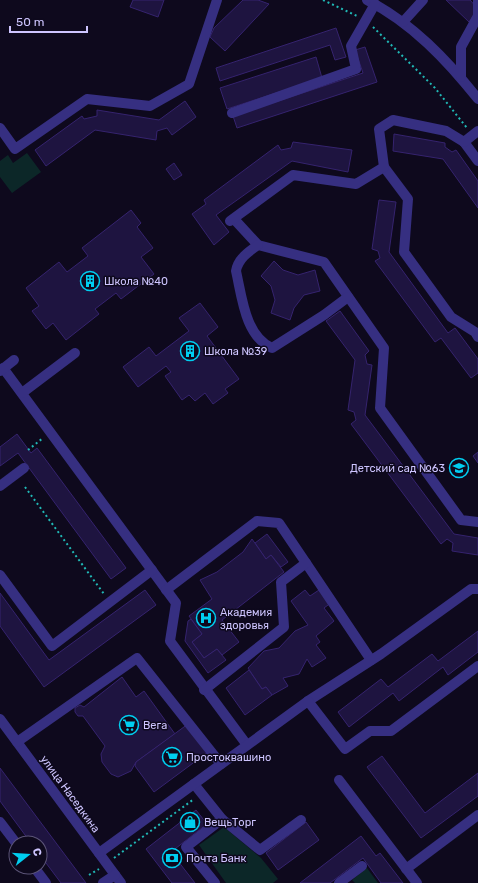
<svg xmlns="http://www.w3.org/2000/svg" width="478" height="883" viewBox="0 0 478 883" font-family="Rubik,sans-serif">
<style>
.green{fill:#0c2728}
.building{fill:#1e1440;stroke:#35236e}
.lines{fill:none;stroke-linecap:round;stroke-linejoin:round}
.path{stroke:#20b8b5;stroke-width:2;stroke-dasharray:2 3;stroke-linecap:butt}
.minor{stroke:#362f81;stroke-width:10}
.labels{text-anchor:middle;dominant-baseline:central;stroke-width:3;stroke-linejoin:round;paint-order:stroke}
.poi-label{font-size:11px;fill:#cec5ff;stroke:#0e091d;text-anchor:start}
.street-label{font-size:11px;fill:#cec5ff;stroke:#0e091d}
</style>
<rect width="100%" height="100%" fill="#0e091d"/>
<g class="green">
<polygon points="27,153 41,172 12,193 0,177 0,161 8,155 13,163"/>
<polygon points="224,827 261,858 278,879 273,883 226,883 199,845"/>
<polygon points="367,868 378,883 355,883 352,880"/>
</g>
<g class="building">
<polygon points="133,0 164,0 158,17 130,7"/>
<polygon points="243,0 258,0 269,4 225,51 210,37 214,28"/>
<polygon points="446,0 470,0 478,9 469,22"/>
<polygon points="336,28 346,57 335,60 330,45 220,81 216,68"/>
<polygon points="365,47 377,82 237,128 233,116 363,73 355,50"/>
<polygon points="316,57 322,78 227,109 220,88"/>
<polygon points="185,101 196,117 172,135 167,128 157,131 156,140 95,130 46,166 35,150 82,116 84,119 97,116 97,110 159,120"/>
<polygon points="394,134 445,143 445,147 452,152 456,150 478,181 478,208 443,159 393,151"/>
<polygon points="293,142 352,150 348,172 292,161 216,215 229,232 214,245 192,214 206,204 204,200 278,145 281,150 291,148"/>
<polygon points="174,163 182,175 174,180 166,169"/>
<polygon points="379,200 396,202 389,252 448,333 455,328 478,359 478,373 471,378 441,338 435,342 375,261 380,258 378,251 372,249"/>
<polygon points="131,210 141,223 137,227 153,248 141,257 154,274 121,299 116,293 95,309 99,314 66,340 53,323 46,329 32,311 39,306 26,288 59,262 67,272 88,256 82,248"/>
<polygon points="274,261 283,270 298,275 315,270 320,291 304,295 294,308 290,320 271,313 275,300 271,286 261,276"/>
<polygon points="200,303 218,327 207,336 239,379 225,389 228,393 213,404 205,393 195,401 189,395 182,400 165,376 171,372 166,366 138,387 123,367 149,347 156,356 189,331 179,318"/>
<polygon points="340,311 369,351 365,355 367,364 372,365 365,415 454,534 478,538 478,555 452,551 453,543 447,539 441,544 351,424 356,420 354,412 348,410 355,360 326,321"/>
<polygon points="17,434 31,453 37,448 126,568 111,579 18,453 0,466 0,447"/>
<polygon points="478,452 478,463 473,456"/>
<polygon points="267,534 288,562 281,567 271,555 266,559 255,543"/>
<polygon points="252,539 266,559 271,555 284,572 222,620 239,642 222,655 217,649 204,658 192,642 202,634 189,616 212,599 200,580 217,572 243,552"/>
<polygon points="322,588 332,602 324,608 334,621 316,636 320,642 316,645 326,658 312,667 307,659 299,674 283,678 288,686 272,695 266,687 262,689 248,668 264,651 279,648 295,631 308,625 291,601 305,590 310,596"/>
<polygon points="145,590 156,605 44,687 0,626 0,593 49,660"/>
<polygon points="191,619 202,634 192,642 204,658 217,649 226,660 208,673 185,641 188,621"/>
<polygon points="478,631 478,652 448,675 443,667 399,701 393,693 349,727 338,712 381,679 388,687 432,654 438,661"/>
<polygon points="249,670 262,689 266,687 272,695 245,715 226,688"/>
<polygon points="122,677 136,697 144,691 175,734 136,762 131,771 118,777 111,774 102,762 101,754 105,746 83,716 78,716 75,712 75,708 80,705 84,707"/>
<polygon points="188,724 208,752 154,792 135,766 136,762"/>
<polygon points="382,756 425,813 478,773 478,796 421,838 367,767"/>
<polygon points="0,768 86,883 61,883 40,855 40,843 31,843 0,801"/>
<polygon points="196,810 207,824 171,852 195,883 172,883 146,849"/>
<polygon points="306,822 319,840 278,870 266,853"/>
<polygon points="361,836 376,856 380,853 403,883 381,883 363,858 330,883 300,883"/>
</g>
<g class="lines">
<g class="path">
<polyline points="323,0 357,16"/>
<polyline points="373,27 435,88 467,128"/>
<polyline points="28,450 43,438"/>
<polyline points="25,487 104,594"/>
<polyline points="114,858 194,799"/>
<polyline points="89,875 99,869"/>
</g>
<g class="minor">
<path d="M367,0C412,23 447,60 478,99"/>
<polyline points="403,22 423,0"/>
<polyline points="461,77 461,47 478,16 478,0"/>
<polyline points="232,113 356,69 351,46 375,4"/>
<polyline points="0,128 15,149 87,99 150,106 189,84 217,0"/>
<polyline points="464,142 478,161"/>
<polyline points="384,167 408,199 404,252 451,317 475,332 478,337"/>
<polyline points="234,219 258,245 324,262 384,348 380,408 461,520 478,522"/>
<polyline points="230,221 293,175 356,184 384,167 379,129 393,120 446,131 464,142 478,131"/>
<path d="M258,245C248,252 238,259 236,271C242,297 245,336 272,348L324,315L348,297"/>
<polyline points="3,368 176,603 170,641 247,745"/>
<polyline points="0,371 14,360"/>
<polyline points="22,393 75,353"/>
<polyline points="0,486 24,468"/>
<polyline points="306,563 371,660"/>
<polyline points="0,575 52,646 152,570"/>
<polyline points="166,590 257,521 279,523 306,563 281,582 284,627 204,690"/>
<polyline points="308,701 381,654 471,589 478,589"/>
<polyline points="0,719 121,883"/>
<polyline points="17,742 137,658 221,764"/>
<polyline points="339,780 417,883"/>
<polyline points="194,784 222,819 186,847 215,883"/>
<polyline points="222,819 260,850 301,820"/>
<polyline points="0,822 16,843"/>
<polyline points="99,853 308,701 345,749 370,731 391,731 478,666"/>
<polyline points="34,867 46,883"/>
<polyline points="406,869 478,815"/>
<polyline points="103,883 115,875"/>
<polyline points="339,883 362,866"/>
</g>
</g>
<defs>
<symbol id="building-ring" viewBox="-11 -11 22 22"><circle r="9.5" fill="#0e091d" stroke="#00cef0" stroke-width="1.5"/><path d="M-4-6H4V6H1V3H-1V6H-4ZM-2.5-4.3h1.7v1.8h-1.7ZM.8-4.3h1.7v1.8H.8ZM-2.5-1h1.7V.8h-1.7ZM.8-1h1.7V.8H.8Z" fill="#00cef0"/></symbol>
<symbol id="school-ring" viewBox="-11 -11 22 22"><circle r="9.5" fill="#0e091d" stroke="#00cef0" stroke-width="1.5"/><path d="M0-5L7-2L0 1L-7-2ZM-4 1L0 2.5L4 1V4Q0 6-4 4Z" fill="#00cef0"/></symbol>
<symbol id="hospital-ring" viewBox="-11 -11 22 22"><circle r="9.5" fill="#0e091d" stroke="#00cef0" stroke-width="1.5"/><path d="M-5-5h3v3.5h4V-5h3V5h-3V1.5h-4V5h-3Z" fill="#00cef0"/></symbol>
<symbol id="supermarket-ring" viewBox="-11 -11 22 22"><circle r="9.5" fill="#0e091d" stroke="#00cef0" stroke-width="1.5"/><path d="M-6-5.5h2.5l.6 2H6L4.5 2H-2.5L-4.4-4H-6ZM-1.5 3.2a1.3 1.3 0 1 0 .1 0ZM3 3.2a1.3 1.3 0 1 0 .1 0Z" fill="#00cef0"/></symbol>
<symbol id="shop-ring" viewBox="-11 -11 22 22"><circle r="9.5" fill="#0e091d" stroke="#00cef0" stroke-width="1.5"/><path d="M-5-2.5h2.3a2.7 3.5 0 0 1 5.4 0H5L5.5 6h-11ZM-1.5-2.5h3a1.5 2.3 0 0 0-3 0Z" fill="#00cef0"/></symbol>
<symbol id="bank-ring" viewBox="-11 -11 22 22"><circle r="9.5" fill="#0e091d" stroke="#00cef0" stroke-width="1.5"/><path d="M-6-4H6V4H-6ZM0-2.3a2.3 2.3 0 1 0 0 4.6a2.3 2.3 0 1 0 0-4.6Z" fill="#00cef0"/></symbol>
</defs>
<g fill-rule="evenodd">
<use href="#building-ring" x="79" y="270" width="22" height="22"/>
<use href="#building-ring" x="179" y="340" width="22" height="22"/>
<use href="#school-ring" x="448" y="457" width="22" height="22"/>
<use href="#hospital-ring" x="195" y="607" width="22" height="22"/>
<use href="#supermarket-ring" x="118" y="714" width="22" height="22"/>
<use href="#supermarket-ring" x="161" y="746" width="22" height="22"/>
<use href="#shop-ring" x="179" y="811" width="22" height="22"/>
<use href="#bank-ring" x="161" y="847" width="22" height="22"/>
</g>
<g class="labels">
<g class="poi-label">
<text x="104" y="281">Школа №40</text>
<text x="204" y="351">Школа №39</text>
<text x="445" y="468" text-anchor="end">Детский сад №63</text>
<text x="220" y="612">Академия<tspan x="220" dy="13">здоровья</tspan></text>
<text x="143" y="725">Вега</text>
<text x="186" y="757">Простоквашино</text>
<text x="204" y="822">ВещьТорг</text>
<text x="186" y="858">Почта Банк</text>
</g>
<g class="street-label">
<text transform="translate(70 794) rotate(54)">улица Наседкина</text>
</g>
</g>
<g transform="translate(28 855) rotate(73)"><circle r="19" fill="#0e091d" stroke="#5b5477"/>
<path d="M0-3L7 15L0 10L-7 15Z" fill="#00cef0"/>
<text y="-6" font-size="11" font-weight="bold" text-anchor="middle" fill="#cec5ff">С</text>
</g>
<path d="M10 26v6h77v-6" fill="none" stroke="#cec5ff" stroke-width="2"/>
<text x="16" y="26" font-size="12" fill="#cec5ff" stroke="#0e091d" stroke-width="3" paint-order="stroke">50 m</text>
</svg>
